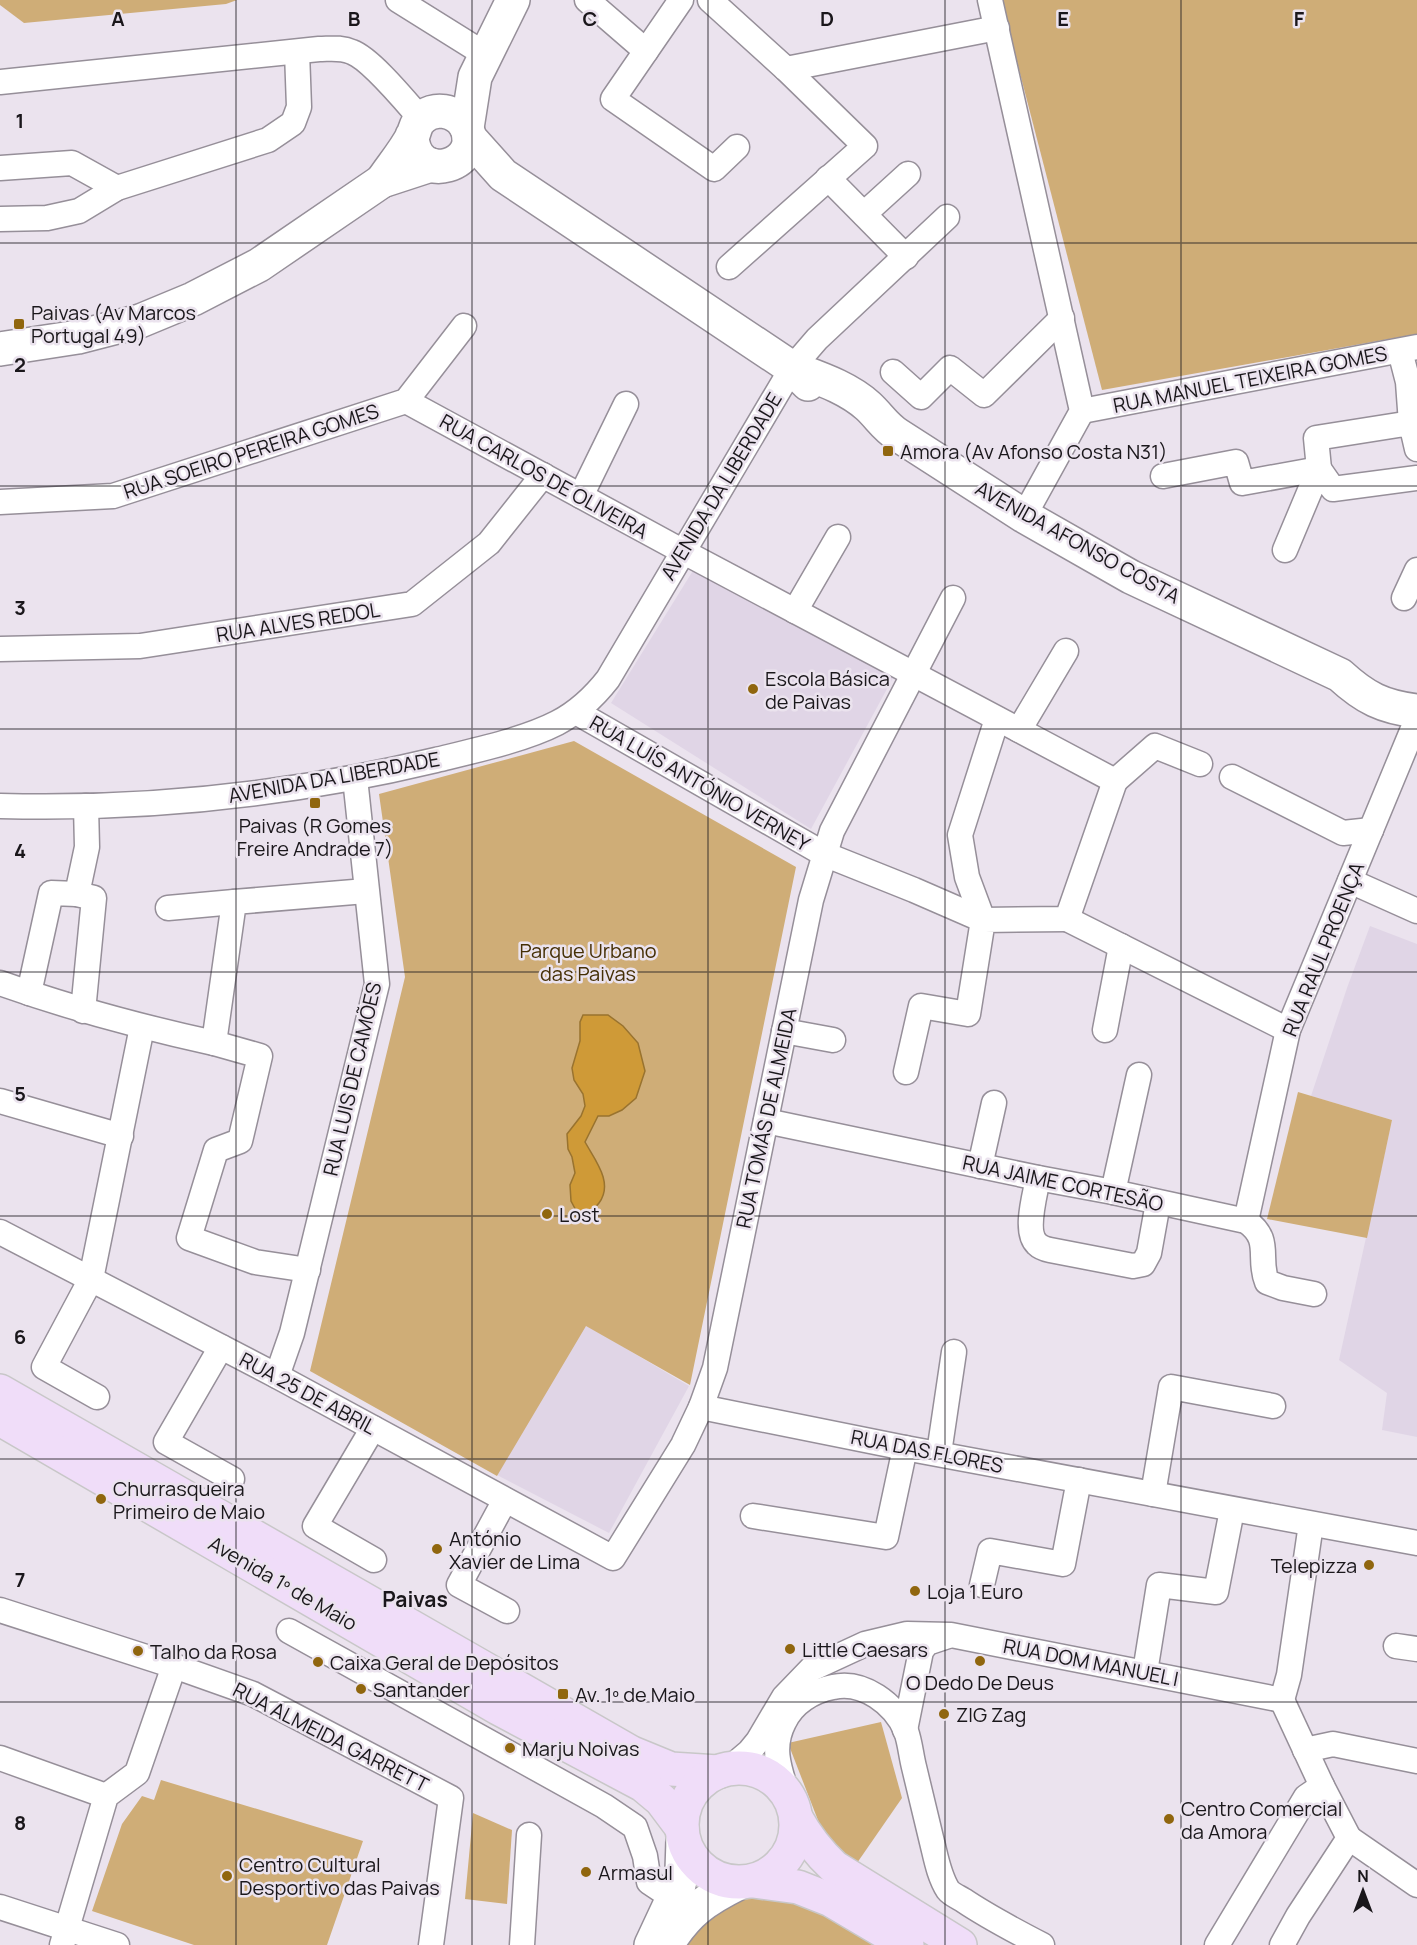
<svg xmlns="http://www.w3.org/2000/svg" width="1417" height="1945" viewBox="0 0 1417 1945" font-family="Manrope,sans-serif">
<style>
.built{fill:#e0d5e6}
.green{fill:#cfad77}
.water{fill:#cf9a37;stroke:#99732f;stroke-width:1.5}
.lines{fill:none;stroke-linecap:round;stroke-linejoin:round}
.street-casing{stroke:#968f99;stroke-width:27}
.secondary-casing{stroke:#968f99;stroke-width:36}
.primary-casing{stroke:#c8c7c8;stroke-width:36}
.street{stroke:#fff;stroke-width:24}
.secondary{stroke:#fff;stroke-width:33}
.primary{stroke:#f0ddf9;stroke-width:33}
.grid{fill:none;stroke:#1a171b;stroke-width:1.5;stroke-opacity:0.55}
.poi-dot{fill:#90660e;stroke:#ebe3ee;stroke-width:2}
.labels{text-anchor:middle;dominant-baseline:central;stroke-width:5;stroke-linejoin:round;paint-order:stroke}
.poi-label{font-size:20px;fill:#1a171b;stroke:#ebe3ee;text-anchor:start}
.street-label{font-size:20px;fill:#1a171b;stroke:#ebe3ee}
.park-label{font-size:20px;fill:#452f05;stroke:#ebe3ee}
.neighbourhood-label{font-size:21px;font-weight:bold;fill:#1a171b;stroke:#ebe3ee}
.grid-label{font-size:20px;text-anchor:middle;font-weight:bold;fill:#1a171b;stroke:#ebe3ee;stroke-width:5;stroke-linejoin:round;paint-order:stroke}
</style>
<rect width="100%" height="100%" fill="#ebe3ee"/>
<g class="built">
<polygon points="694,569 894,676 811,829 611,703"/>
<polygon points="1370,926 1417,944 1417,1437 1382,1430 1387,1393 1339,1360 1392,1120 1311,1096 1347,988"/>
<polygon points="583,1323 689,1386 609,1533 497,1475"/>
</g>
<g class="green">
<polygon points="0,0 237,0 226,4 24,23 0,5"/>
<polygon points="1001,0 1417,0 1417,334 1102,390"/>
<polygon points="574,741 796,867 690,1385 586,1326 497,1476 310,1371 405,977 379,794"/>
<polygon points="1298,1092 1392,1120 1367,1238 1267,1219"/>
<polygon points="881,1722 902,1798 857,1863 828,1846 788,1743"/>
<polygon points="161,1780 363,1841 327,1945 194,1945 92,1911 122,1824 142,1796 154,1800"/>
<polygon points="473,1813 512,1830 507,1904 465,1899"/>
<polygon points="769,1896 815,1905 883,1945 680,1945 693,1922 734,1901"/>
</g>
<path class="water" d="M583,1015H608L623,1026L638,1043L645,1071L636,1098L622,1110L609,1116H598L585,1142C595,1160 614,1183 599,1203C593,1211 588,1214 579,1216L571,1201L570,1185L575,1173L572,1157L568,1149L567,1134L581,1116L585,1106L583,1094L574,1080L572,1068L580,1041V1022Z"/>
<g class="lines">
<defs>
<g id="street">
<polyline points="398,0 486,55"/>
<polyline points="587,0 646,51"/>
<polyline points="681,0 613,99 714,169 737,147"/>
<polyline points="710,0 786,69 865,146 729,267"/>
<polyline points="990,0 1082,411 1024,516"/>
<polyline points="786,69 997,28"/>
<path d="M0,82L319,49C330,49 341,47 352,52C371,59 406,102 421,119"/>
<polyline points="0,168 72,163 117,188"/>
<polyline points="828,178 906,257"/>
<polyline points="864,214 908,174"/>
<polyline points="0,219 47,218 79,211 117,188 268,140 293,123 299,107 297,52"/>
<polyline points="1400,351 1408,382 1411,423"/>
<polyline points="893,372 921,397 950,368 984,395 1062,318"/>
<polyline points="406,401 682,551 1115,781 1155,746 1200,764"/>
<polyline points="1082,411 1417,347"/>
<polyline points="1163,476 1236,462 1242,483 1319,469 1316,438 1411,423 1417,449"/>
<polyline points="581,496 626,404"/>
<polyline points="0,502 113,496 406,401 464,326"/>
<polyline points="1285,550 1319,469 1333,489 1417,478"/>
<polyline points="1404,598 1417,570"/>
<polyline points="795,611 838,537"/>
<polyline points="0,649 140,646 412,604 489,543 543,475"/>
<polyline points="576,712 824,854 914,890 983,920"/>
<polyline points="1019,730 1066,651"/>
<polyline points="1232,777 1343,833 1371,830"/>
<path d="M0,806C146,810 294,794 436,760C473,751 524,740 557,723C578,712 594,697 608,679L792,368L817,339L947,217"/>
<polyline points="1350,881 1417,911"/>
<polyline points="77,894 87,847 86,806"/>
<polyline points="168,908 234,902"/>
<polyline points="1067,919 1288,1030"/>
<polyline points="983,920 967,877 960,835 997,719"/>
<path d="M0,983C70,1008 141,1027 214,1043L234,902L366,891"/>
<polyline points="29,993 51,893 77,894 94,898 83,1011"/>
<polyline points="1105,1030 1121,946"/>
<polyline points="784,1031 833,1040"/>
<polyline points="214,1043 260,1056 240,1141 216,1150 189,1238 255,1262 308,1270"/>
<polyline points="906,1072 921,1006 968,1014 983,920 1067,919 1115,781"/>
<polyline points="0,1101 121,1136"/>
<path d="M766,1121L1038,1178L1113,1192L1246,1221C1273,1240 1257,1258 1267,1282L1283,1288L1314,1294"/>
<polyline points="980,1166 994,1103"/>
<path d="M1038,1178C1035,1195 1024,1232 1037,1244C1040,1247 1045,1249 1050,1250L1133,1266L1143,1264L1149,1253L1158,1203"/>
<polyline points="1113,1192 1139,1075"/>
<polyline points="1246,1221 1288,1030 1417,719"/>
<polyline points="0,1232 277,1376 613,1558 683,1445 701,1407 715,1368 811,900 832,831 953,598"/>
<polyline points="221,1347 166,1442 232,1479"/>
<polyline points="277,1376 292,1333 377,984 355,778"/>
<polyline points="97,1397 44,1367 91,1279 142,1027"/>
<polyline points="701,1407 905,1448 1417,1543"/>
<polyline points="373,1428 315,1526 374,1560"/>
<polyline points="939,1453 954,1352"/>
<polyline points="1153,1494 1171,1387 1273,1406"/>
<polyline points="505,1500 459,1585 507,1611"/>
<polyline points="753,1516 886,1537 905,1448"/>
<polyline points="982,1585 990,1551 1063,1564 1079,1480"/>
<polyline points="0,1610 174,1666 253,1694 451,1798 431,1945"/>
<polyline points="289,1631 604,1806 635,1827 645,1856 649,1882 673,1898"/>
<polyline points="1396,1646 1417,1649"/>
<polyline points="1145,1672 1159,1585 1216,1592 1232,1510"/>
<polyline points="1282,1700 1289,1675 1311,1524"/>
<polyline points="1282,1700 1322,1786"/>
<polyline points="905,1730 921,1651 927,1643 948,1636"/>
<polyline points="1305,1750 1333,1744 1417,1761"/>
<polyline points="0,1758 106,1796"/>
<polyline points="729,1769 749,1752 758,1741 784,1697 811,1669 865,1644 907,1634 951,1635 1282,1700"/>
<path d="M787,1793C779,1768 771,1747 784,1722C793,1703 812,1691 833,1687C863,1680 895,1704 906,1731C910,1742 911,1755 914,1767C920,1792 926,1817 932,1842C936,1858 939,1876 948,1890C951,1894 958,1897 963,1900C988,1917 1015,1931 1042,1945"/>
<polyline points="1349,1838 1417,1885"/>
<polyline points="0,1907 117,1945"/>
<polyline points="62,1945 106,1796 137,1773 174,1666"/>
<polyline points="522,1945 529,1835"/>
<polyline points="1217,1945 1306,1797 1322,1786 1349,1838 1298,1916 1282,1945"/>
</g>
<g id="secondary">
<polyline points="467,128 475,77 513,0"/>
<polyline points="469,137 503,175 792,368 808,384"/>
<path d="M382,181C392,166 405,151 413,135C415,130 416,123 421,119C433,106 456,110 465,125C487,164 415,189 412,136"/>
<polyline points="0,349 78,337 140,321 193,299 259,265 382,181 431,165"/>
<path d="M792,368C818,378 847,387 868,406C879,416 885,427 898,435L1024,516L1131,577L1340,675C1365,698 1383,707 1417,711"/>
<polyline points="651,1945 679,1885 682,1870 683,1840"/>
<path d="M667,1945C687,1912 705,1900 739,1883"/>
</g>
<g id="primary">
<polyline points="0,1391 632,1753 671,1769 718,1772"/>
<polyline points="0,1419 498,1708 643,1785 661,1800 682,1828"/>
<circle cx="739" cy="1825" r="57"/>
<path d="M796,1818C807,1838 818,1852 834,1867L960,1945"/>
<polyline points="753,1881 798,1887 831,1900 907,1945"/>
</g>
</defs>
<use href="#street" class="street-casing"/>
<use href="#secondary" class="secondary-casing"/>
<use href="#primary" class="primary-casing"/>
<use href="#street" class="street"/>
<use href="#secondary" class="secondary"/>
<use href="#primary" class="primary"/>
</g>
<path class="grid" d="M236,0V1945M472,0V1945M708,0V1945M945,0V1945M1181,0V1945M0,243H1417M0,486H1417M0,729H1417M0,972H1417M0,1216H1417M0,1459H1417M0,1702H1417"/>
<g class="poi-dot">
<rect x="13" y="318" width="12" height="12" rx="3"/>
<rect x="882" y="445" width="12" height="12" rx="3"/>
<circle cx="753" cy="689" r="6"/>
<rect x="309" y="797" width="12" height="12" rx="3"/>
<circle cx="547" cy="1214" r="6"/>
<circle cx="101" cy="1499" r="6"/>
<circle cx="437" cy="1549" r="6"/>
<circle cx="1369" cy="1565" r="6"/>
<circle cx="915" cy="1591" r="6"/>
<circle cx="790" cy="1649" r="6"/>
<circle cx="138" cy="1651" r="6"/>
<circle cx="980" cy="1661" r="6"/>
<circle cx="318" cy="1662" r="6"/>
<circle cx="361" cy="1689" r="6"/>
<rect x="557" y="1688" width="12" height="12" rx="3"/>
<circle cx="944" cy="1714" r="6"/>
<circle cx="510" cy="1748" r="6"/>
<circle cx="1169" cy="1819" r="6"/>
<circle cx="586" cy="1872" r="6"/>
<circle cx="227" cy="1876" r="6"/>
</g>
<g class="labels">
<g class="poi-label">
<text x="31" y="312">Paivas (Av Marcos<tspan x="31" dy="23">Portugal 49)</tspan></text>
<text x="900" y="451">Amora (Av Afonso Costa N31)</text>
<text x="765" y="678">Escola Básica<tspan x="765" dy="23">de Paivas</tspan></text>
<text x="315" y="825" text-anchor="middle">Paivas (R Gomes<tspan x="315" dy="23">Freire Andrade 7)</tspan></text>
<text x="559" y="1214">Lost</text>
<text x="113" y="1488">Churrasqueira<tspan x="113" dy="23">Primeiro de Maio</tspan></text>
<text x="449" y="1538">António<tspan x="449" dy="23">Xavier de Lima</tspan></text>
<text x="1357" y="1565" text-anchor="end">Telepizza</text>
<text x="927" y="1591">Loja 1 Euro</text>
<text x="802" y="1649">Little Caesars</text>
<text x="150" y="1651">Talho da Rosa</text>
<text x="330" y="1662">Caixa Geral de Depósitos</text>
<text x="980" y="1682" text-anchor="middle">O Dedo De Deus</text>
<text x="373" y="1689">Santander</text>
<text x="575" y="1694">Av. 1º de Maio</text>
<text x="956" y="1714">ZIG Zag</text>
<text x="522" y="1748">Marju Noivas</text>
<text x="1181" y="1808">Centro Comercial<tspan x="1181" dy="23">da Amora</tspan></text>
<text x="239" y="1864">Centro Cultural<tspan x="239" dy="23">Desportivo das Paivas</tspan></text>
<text x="598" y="1872">Armasul</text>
</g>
<g class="street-label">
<text transform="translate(1250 379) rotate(-11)">RUA MANUEL TEIXEIRA GOMES</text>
<text transform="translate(251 451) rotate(-18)">RUA SOEIRO PEREIRA GOMES</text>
<text transform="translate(544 476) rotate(29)">RUA CARLOS DE OLIVEIRA</text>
<text transform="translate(721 486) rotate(-59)">AVENIDA DA LIBERDADE</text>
<text transform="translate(1078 542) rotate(29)">AVENIDA AFONSO COSTA</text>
<text transform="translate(298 622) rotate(-9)">RUA ALVES REDOL</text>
<text transform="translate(334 777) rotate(-10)">AVENIDA DA LIBERDADE</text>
<text transform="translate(700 783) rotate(30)">RUA LUÍS ANTÓNIO VERNEY</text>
<text transform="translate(1323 949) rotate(-68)">RUA RAUL PROENÇA</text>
<text transform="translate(352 1079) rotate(-77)">RUA LUIS DE CAMÕES</text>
<text transform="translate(766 1118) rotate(-78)">RUA TOMÁS DE ALMEIDA</text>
<text transform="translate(1063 1183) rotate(12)">RUA JAIME CORTESÃO</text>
<text transform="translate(308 1393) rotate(28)">RUA 25 DE ABRIL</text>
<text transform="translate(927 1451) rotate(11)">RUA DAS FLORES</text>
<text transform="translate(283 1583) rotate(30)">Avenida 1º de Maio</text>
<text transform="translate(1091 1662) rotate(11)">RUA DOM MANUEL I</text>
<text transform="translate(331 1737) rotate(27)">RUA ALMEIDA GARRETT</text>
</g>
<g class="park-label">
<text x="588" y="950">Parque Urbano<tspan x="588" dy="23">das Paivas</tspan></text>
</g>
<g class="neighbourhood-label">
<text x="415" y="1599">Paivas</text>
</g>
</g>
<g class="grid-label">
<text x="118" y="26">A</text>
<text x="354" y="26">B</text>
<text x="590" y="26">C</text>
<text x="827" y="26">D</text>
<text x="1063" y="26">E</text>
<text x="1299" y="26">F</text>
<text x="20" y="128">1</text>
<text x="20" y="372">2</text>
<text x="20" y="615">3</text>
<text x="20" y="858">4</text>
<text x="20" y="1101">5</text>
<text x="20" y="1344">6</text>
<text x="20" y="1587">7</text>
<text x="20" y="1830">8</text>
</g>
<g transform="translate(1363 1891)" stroke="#ebe3ee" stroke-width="4.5" paint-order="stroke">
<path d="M0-4.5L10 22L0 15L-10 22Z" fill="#1a171b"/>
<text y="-9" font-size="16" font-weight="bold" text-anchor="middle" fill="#1a171b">N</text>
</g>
</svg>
